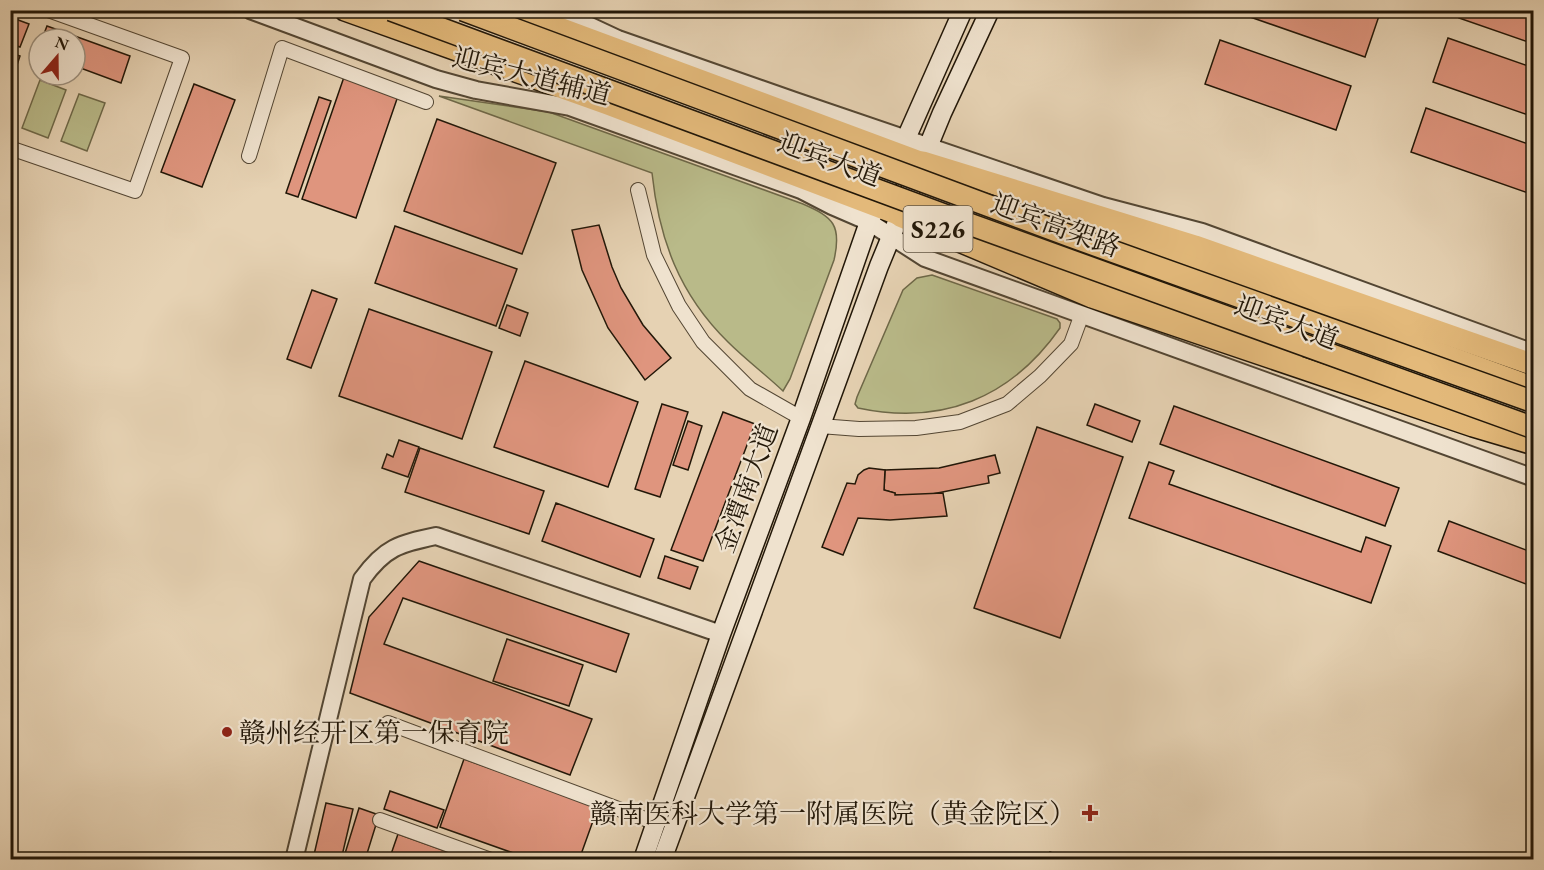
<svg xmlns="http://www.w3.org/2000/svg" width="1544" height="870" viewBox="0 0 1544 870" font-family="'EB Garamond','Noto Serif SC',serif">
<style>
.green{fill:#b9ba89;stroke:#6e6848;stroke-width:1.5}
.building{fill:#df957e;stroke:#221708;stroke-width:1.5}
.lines{fill:none;stroke-linecap:round;stroke-linejoin:round}
.minor-casing{stroke:#534633;stroke-width:16}
.tertiary-casing{stroke:#534633;stroke-width:20}
.secondary-casing{stroke:#221708;stroke-width:21}
.primary-casing{stroke:#221708;stroke-width:24}
.trunk-casing{stroke:#221708;stroke-width:24}
.minor{stroke:#efe2ce;stroke-width:14}
.tertiary{stroke:#efe2ce;stroke-width:16}
.secondary{stroke:#efe2ce;stroke-width:18}
.primary{stroke:#e3b97a;stroke-width:21}
.trunk{stroke:#e3b97a;stroke-width:21}
.trunk-bridge-casing{stroke:#221708;stroke-width:24;stroke-linecap:butt}
.trunk-bridge{stroke:#e3b97a;stroke-width:21}
.poi-dot{fill:#8f2418;stroke:#efe2ce;stroke-width:2}
.labels{text-anchor:middle;dominant-baseline:central;stroke-width:4.5;stroke-linejoin:round;paint-order:stroke}
.shield{fill:#efe2ce;stroke:#605443;stroke-width:1.5}
.shield-label{font-size:26px;font-weight:bold;fill:#221708}
.street-label{font-size:27px;fill:#221708;stroke:#efe2ce}
.poi-label{font-size:27px;fill:#221708;stroke:#efe2ce;text-anchor:start}
</style>
<rect width="100%" height="100%" fill="#e6d2b3"/>
<filter id="stains"><feTurbulence type="fractalNoise" baseFrequency=".00333" numOctaves="4"/><feColorMatrix values="0 0 0 0 .2 0 0 0 0 .09 0 0 0 0 .02 0 0 0 .5 -.17"/></filter>
<radialGradient id="worn" r=".72"><stop offset=".6" stop-color="#630" stop-opacity="0"/><stop offset="1" stop-color="#630" stop-opacity=".3"/></radialGradient>
<g class="green">
<polygon points="40,80 66,90 48,138 22,128"/>
<polygon points="79,94 105,103 87,151 61,141"/>
<path d="M439,96L549,112L803,204C833,217 842,225 834,260L790,379L783,391C765,374 745,359 728,342C679,294 659,239 652,173Z"/>
<path d="M932,275L1057,319L1060,323V328C1011,398 942,426 858,408L855,404L857,397L903,290L917,278Z"/>
</g>
<g class="building">
<polygon points="1373,10 1380,13 1365,57 1233,11"/>
<polygon points="1461,10 1534,10 1534,44 1459,18"/>
<polygon points="10,17 29,24 20,47 10,44"/>
<polygon points="47,26 130,56 121,83 75,66 75,39 42,39"/>
<polygon points="1448,38 1534,68 1534,117 1433,82"/>
<polygon points="1220,40 1351,86 1336,130 1205,84"/>
<polygon points="10,53 20,56 10,86"/>
<polygon points="344,77 398,96 356,218 302,199"/>
<polygon points="194,84 235,100 202,187 161,172"/>
<polygon points="319,97 331,101 298,197 286,193"/>
<polygon points="1426,108 1534,146 1534,195 1411,152"/>
<polygon points="437,119 556,163 522,254 404,211"/>
<polygon points="599,225 612,267 621,288 643,325 671,358 645,380 608,328 582,270 572,230"/>
<polygon points="395,226 517,269 496,326 375,283"/>
<polygon points="312,290 337,299 311,368 287,359"/>
<polygon points="507,305 528,313 520,336 499,328"/>
<polygon points="369,309 492,352 462,439 339,396"/>
<polygon points="525,361 638,402 608,487 494,447"/>
<polygon points="662,404 688,412 660,497 635,489"/>
<polygon points="1095,404 1140,421 1132,442 1087,425"/>
<polygon points="1174,406 1399,488 1385,526 1160,444"/>
<polygon points="723,412 755,424 703,561 671,550"/>
<polygon points="688,421 702,426 688,470 673,465"/>
<polygon points="1037,427 1123,457 1060,638 974,608"/>
<polygon points="399,440 419,447 408,477 382,468 387,454 393,457"/>
<polygon points="420,448 544,491 529,534 405,492"/>
<polygon points="995,455 1000,473 988,476 989,483 927,495 895,495 895,493 884,490 885,470 939,468"/>
<polygon points="1149,462 1174,471 1169,484 1361,552 1366,537 1391,546 1371,603 1129,518"/>
<polygon points="869,468 885,470 884,490 895,493 895,495 943,493 947,516 890,520 858,518 843,555 822,547 847,483 855,484 858,475 864,470"/>
<polygon points="556,503 654,539 640,577 542,541"/>
<polygon points="1449,521 1534,553 1534,587 1438,551"/>
<polygon points="665,556 698,567 690,589 658,578"/>
<polygon points="419,561 629,634 616,672 403,598 384,644 592,719 570,775 350,693 369,617"/>
<polygon points="507,639 583,665 569,706 493,681"/>
<polygon points="464,759 598,807 579,860 533,860 440,827"/>
<polygon points="390,791 444,810 437,828 384,809"/>
<polygon points="326,803 353,809 341,860 313,859"/>
<polygon points="359,808 379,815 365,860 343,860"/>
<polygon points="398,834 471,860 389,860"/>
<polygon points="1050,852 1070,860 1048,860"/>
</g>
<g class="lines">
<defs>
<g id="minor">
<polyline points="10,148 135,191 182,58 48,10"/>
<polyline points="249,156 282,48 426,102"/>
<polyline points="638,190 654,255 679,306 703,342 750,389 801,418"/>
<polyline points="820,426 859,429 916,428 960,422 1007,404 1040,376 1071,344 1082,314"/>
<polyline points="388,723 656,823"/>
<polyline points="380,820 491,860"/>
</g>
<g id="tertiary">
<polyline points="250,10 436,79 476,90 570,107 801,190 832,206 869,222 925,258 1534,478"/>
<polyline points="556,10 618,39 795,101 1103,206 1202,232 1534,353"/>
<path d="M294,860L362,579C385,547 399,544 436,536L721,634"/>
</g>
<g id="secondary">
<polyline points="643,860 721,634 801,418 869,222 963,10"/>
<polyline points="662,860 879,266 942,113 990,10"/>
</g>
<g id="primary">
<polyline points="345,10 608,104 916,221"/>
<polyline points="511,10 939,169"/>
<polyline points="1061,214 1534,388"/>
<polyline points="1019,257 1292,354"/>
</g>
<g id="trunk">
<polyline points="923,162 1195,246 1534,365"/>
<polyline points="900,216 1092,297 1473,426 1534,444"/>
</g>
</defs>
<use href="#minor" class="minor-casing"/>
<use href="#tertiary" class="tertiary-casing"/>
<use href="#secondary" class="secondary-casing"/>
<use href="#primary" class="primary-casing"/>
<use href="#trunk" class="trunk-casing"/>
<use href="#minor" class="minor"/>
<use href="#tertiary" class="tertiary"/>
<use href="#secondary" class="secondary"/>
<use href="#primary" class="primary"/>
<use href="#trunk" class="trunk"/>
<defs>
<g id="trunk-bridge">
<polyline points="391,10 958,220 1534,428"/>
<polyline points="463,10 1070,236 1534,402"/>
</g>
</defs>
<use href="#trunk-bridge" class="trunk-bridge-casing"/>
<use href="#trunk-bridge" class="trunk-bridge"/>
</g>
<g class="poi-dot">
<circle cx="227" cy="732" r="6"/>
<path d="M1087 804h6v6h6v6h-6v6h-6v-6h-6v-6h6z"/>
</g>
<g class="labels">
<rect class="shield" x="903.5" y="206" width="69" height="46" rx="4.5"/>
<g class="shield-label">
<text x="938" y="229">S226</text>
</g>
<g class="street-label">
<text transform="translate(532 76) rotate(14)">迎宾大道辅道</text>
<text transform="translate(830 159) rotate(20)">迎宾大道</text>
<text transform="translate(1056 225) rotate(20)">迎宾高架路</text>
<text transform="translate(1287 322) rotate(20)">迎宾大道</text>
<text transform="translate(746 488) rotate(-70)">金潭南大道</text>
</g>
<g class="poi-label">
<text x="239" y="732">赣州经开区第一保育院</text>
<text x="1076" y="813" text-anchor="end">赣南医科大学第一附属医院（黄金院区）</text>
</g>
</g>
<rect width="1544" height="870" fill="none" stroke="#e6d2b3" stroke-width="36"/>
<rect x="12" y="12" width="1520" height="846" fill="none" stroke="#221708" stroke-width="3"/>
<rect x="18" y="18" width="1508" height="834" fill="none" stroke="#221708" stroke-width="1.5"/>
<g transform="translate(57 57) rotate(20)"><circle r="28" fill="#efe2ce" stroke="#9d917f" stroke-width="1.5"/>
<path d="M0-4.5L10 22L0 15L-10 22Z" fill="#8f2418"/>
<text y="-9" font-size="16" font-weight="bold" text-anchor="middle" fill="#221708">N</text>
</g>
<rect width="100%" height="100%" filter="url(#stains)"/>
<rect width="100%" height="100%" fill="url(#worn)"/>
</svg>
